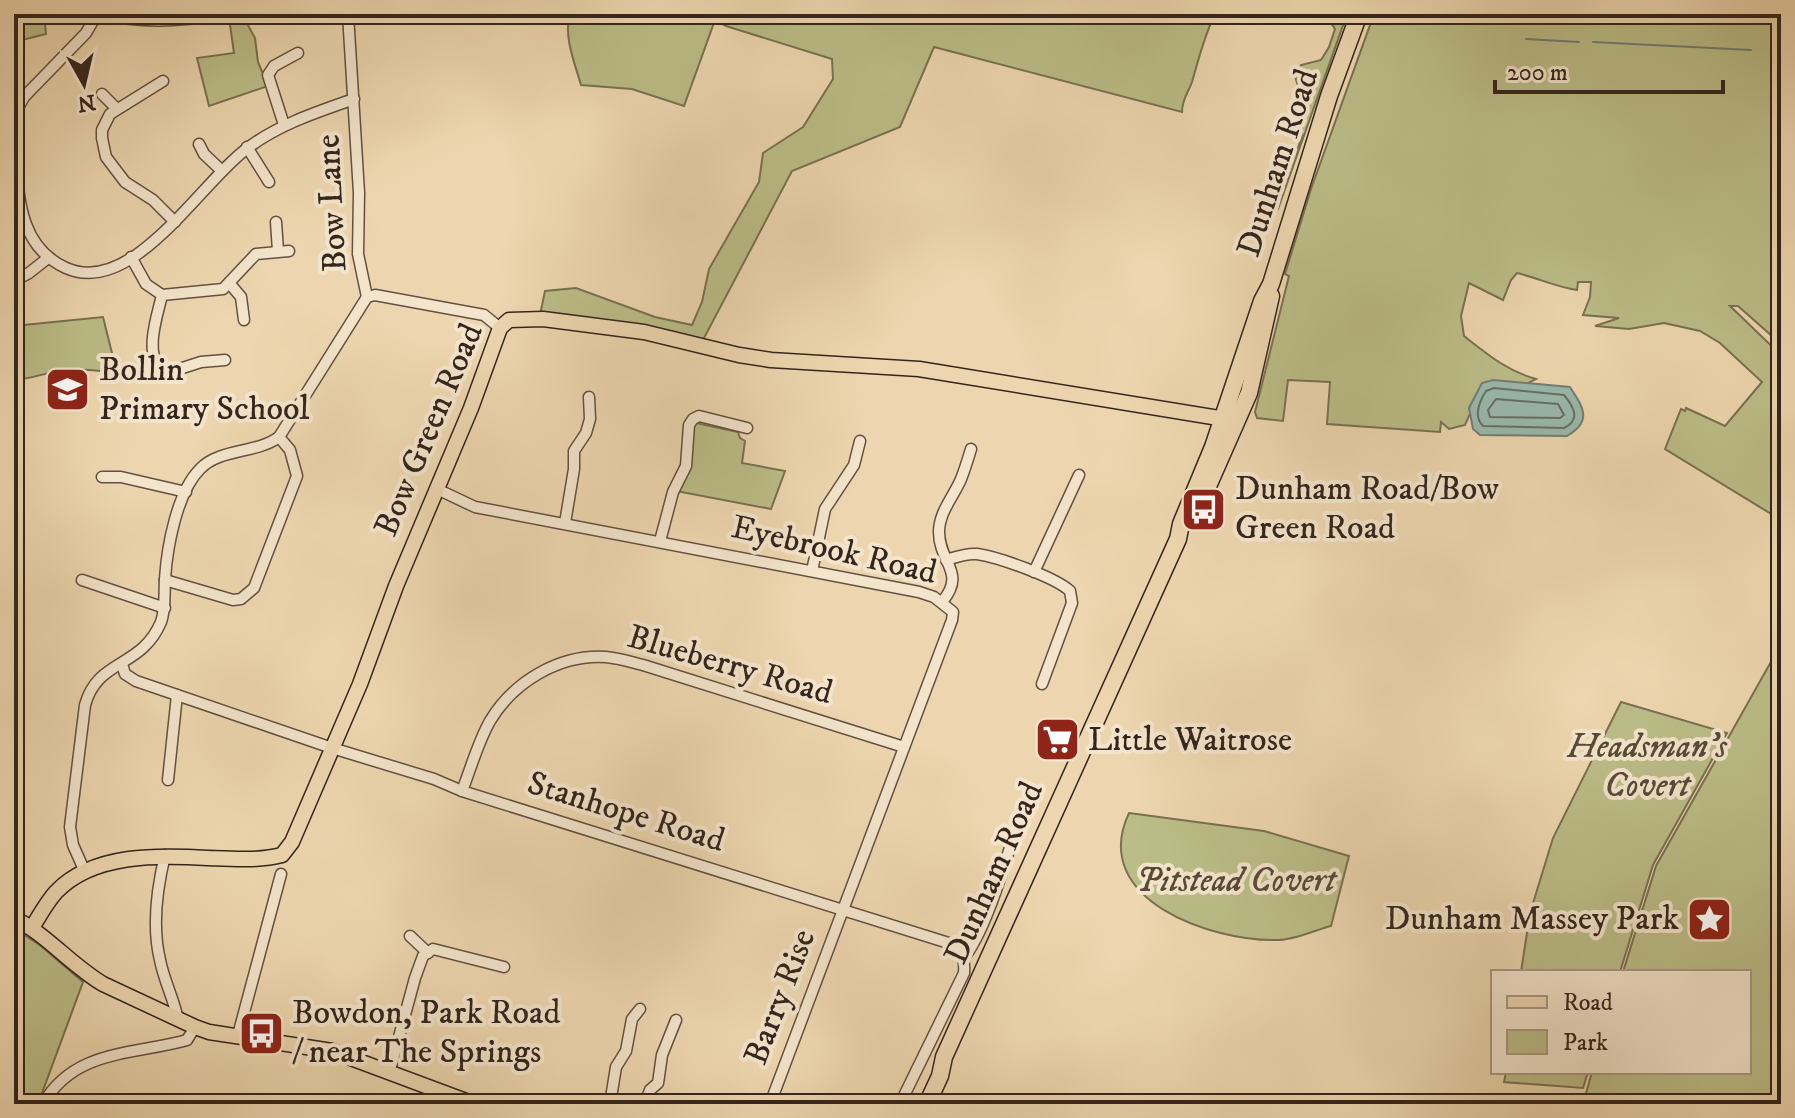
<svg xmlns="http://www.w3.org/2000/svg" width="1795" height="1118" viewBox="0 0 1795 1118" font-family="'IM FELL DW Pica',serif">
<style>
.green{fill:#bbbd88;stroke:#787152;stroke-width:2}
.water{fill:#99b9ad;stroke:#717e73;stroke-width:2}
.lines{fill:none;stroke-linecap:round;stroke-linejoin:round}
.shore{stroke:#666f65;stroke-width:2}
.stream{stroke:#717e73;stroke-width:2}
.minor-casing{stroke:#625142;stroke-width:13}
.major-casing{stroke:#34251d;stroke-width:17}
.highway-casing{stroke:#34251d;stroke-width:19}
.minor{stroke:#f3e4cb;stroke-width:10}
.major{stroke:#edd6af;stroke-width:14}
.highway{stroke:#edd6af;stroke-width:16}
.labels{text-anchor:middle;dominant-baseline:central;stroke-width:8;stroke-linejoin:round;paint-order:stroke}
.street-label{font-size:34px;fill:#34251d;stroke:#f3e4cb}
.poi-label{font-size:34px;fill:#34251d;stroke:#f3e4cb;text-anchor:start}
.park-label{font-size:34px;font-style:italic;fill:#564b38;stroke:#f3e4cb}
</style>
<rect width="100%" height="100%" fill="#edd6af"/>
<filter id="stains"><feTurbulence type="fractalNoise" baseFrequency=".0025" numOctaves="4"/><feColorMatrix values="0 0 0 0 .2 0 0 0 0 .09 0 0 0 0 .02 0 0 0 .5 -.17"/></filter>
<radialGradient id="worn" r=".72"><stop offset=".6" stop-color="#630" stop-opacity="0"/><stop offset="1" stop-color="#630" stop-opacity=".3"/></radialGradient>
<g class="green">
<polygon points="14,14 44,14 46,34 14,42"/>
<path d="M570,14H1215C1204,36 1199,58 1192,82C1188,93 1182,99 1182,112L934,47L900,127L792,171L703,340L540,315L545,291L576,288L655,317L692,325L702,302L709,269L759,182L763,153L803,127L833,79L832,59L726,26L715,20L684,106L632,89L581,85C575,64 563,35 570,14Z"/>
<polygon points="1325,14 1347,14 1278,209 1265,203 1268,179 1281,180 1297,151 1302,136 1301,96 1295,76 1301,65 1321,60 1329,47 1335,29"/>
<path d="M1374,14H1781V344L1738,306H1730L1781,355V520L1665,449L1681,409L1685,411L1686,408L1725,426L1762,382L1720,343L1700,331L1664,323L1629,329L1595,326L1619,318L1583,315L1590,297L1591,282H1578L1577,290C1556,287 1538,278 1517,273L1511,280L1503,300L1469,283L1461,316L1464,336C1487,354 1507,371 1536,379L1516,389L1477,398L1465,425L1449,429L1441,422L1440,432L1327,424L1330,382L1288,380L1283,421L1257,418L1255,412L1289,276L1285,274L1311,189Z"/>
<polygon points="243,16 255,38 258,62 268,86 209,106 197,58 234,53 229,18"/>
<path d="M103,317L117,373C99,371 82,368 65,370C47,372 32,379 14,380V326Z"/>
<polygon points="696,423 738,432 740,438 745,441 742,463 785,471 771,509 676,491 691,429"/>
<polygon points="1781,644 1781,1104 1583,1104 1592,1072 1749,1072 1749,972 1623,972 1656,866"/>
<polygon points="1621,702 1727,733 1653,865 1620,972 1521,972 1530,913 1553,838"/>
<path d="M1129,813L1264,831L1349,856L1331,926C1315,930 1295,940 1278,940C1213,942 1088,900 1129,813Z"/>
<polygon points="14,928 41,946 83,982 38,1104 22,1104 20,1084 14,1085"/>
<polygon points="1506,1072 1588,1072 1583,1088 1504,1082"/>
</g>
<path class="water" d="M1493,380L1570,387C1583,407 1593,421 1567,436L1480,435L1473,429L1469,408L1482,383Z"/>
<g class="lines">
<g class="shore">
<path d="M1494,388L1564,395C1574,407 1581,420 1564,428L1483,426C1473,416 1479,402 1486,391Z"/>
<polygon points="1496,399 1558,404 1564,415 1560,418 1490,417 1488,410"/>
</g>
<g class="stream">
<polyline points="1526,39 1579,42"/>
<polyline points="1593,42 1751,50"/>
</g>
<defs>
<g id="minor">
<path d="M101,14C141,24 185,21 225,14"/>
<polyline points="348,14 359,193 358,254 367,297"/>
<polyline points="14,69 14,70"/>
<polyline points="163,81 110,114 102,130 102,138 106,157 125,182 153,200 175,222"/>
<polyline points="102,94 116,108"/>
<polyline points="284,125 268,75 274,66 298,53"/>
<polyline points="14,128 18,108 24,97 86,33 97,14"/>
<path d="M14,141C19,189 15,245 66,268C133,298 202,180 249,147C280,124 317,112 354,99"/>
<polyline points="199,144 204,154 222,171"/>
<polyline points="247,147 269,182"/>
<polyline points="276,222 278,251"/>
<polyline points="131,257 146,284 162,295 223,289 256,254 289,251"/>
<polyline points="14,281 29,273 48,258"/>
<polyline points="230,284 241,297 244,320"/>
<path d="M162,295C157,317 144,352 161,371L170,372L201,362L225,360"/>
<polyline points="367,297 375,295 484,315 500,328"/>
<polyline points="102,477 121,477 186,492"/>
<polyline points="437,489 475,507 919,592 934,597 953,612 952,620 770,1104"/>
<polyline points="565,523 574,469 574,451 586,433 590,419 589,397"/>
<polyline points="660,541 673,492 686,466 689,425 693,419 699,416 747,428"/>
<path d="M946,560C956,557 966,553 977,554C998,557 1055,577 1070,591L1072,603L1042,684"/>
<polyline points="812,571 825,509 854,465 860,441"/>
<polyline points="1034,572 1079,475"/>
<polyline points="82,580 165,608"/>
<polyline points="165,580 233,600 241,599 254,588 297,476 290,450 279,437"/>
<path d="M942,602C967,572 939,563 939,532C939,512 954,496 961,479C965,469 968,459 971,449"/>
<path d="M122,664L125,674L136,681L332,748L434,779L462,791L955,945C963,952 965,962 964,973L900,1104"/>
<polyline points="168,780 177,695"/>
<path d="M462,791C471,768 478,742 490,721C514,681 560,654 606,657C618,658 631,662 643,665L904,747"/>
<path d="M165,855C157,888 152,927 160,960C164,981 174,999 178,1020"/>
<path d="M85,872L73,845L70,827L85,705C98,658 141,669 161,622C166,608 164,593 165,579C167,547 177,492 200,469C220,448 256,454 279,437L367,297"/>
<polyline points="410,936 428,953"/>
<path d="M963,959C988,929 1008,851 1021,813"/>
<polyline points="238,1035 281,874"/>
<polyline points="390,1070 415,978 423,956 433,949 504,967"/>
<path d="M43,1104C74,1049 134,1055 187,1040L195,1027"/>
<polyline points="610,1104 616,1067 626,1051 632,1019 640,1009"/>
<polyline points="645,1104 650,1090 658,1083 662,1055 676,1020"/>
</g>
<g id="major">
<path d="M14,918C47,935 71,965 103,984L195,1027L209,1032L332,1051L474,1104"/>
<path d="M32,928C39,916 47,902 56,892C93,853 159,855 208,858C232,859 259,861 282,855L292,842L360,684L396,586L471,408L500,328L509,320L543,319L644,332L739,355L771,360L919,369L1231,420"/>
</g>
<g id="highway">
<polyline points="1205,493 1249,393 1271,296"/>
<polyline points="927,1104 940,1076 944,1057 1178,539 1181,524 1213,447 1262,301 1271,284 1329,96 1359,14"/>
</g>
</defs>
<use href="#minor" class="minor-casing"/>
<use href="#major" class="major-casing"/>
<use href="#highway" class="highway-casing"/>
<use href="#minor" class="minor"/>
<use href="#major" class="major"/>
<use href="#highway" class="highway"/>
</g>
<defs>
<symbol id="school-square" viewBox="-11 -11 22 22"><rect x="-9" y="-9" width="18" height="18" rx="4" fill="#8f2418" stroke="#f3e4cb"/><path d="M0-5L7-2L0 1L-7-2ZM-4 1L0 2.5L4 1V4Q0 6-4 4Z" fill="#fff"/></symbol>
<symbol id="bus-square" viewBox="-11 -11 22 22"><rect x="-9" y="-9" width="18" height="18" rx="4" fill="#8f2418" stroke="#f3e4cb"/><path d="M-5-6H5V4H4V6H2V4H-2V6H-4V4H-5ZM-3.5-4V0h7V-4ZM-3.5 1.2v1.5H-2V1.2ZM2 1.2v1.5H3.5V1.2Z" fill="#fff"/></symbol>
<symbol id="supermarket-square" viewBox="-11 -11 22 22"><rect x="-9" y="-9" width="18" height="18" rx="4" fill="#8f2418" stroke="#f3e4cb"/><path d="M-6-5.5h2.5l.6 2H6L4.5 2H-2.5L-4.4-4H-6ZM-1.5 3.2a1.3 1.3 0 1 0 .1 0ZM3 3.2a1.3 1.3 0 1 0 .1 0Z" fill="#fff"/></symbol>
<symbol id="sight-square" viewBox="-11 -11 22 22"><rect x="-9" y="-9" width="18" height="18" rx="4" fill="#8f2418" stroke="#f3e4cb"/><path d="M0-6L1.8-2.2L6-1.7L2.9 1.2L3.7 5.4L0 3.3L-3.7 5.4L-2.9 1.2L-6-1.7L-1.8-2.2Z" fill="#fff"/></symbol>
</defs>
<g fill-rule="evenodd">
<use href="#school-square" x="42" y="364" width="51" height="51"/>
<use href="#bus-square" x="1178" y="484" width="51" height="51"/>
<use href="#supermarket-square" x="1032" y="714" width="51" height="51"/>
<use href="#sight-square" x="1684" y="894" width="51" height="51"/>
<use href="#bus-square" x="236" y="1008" width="51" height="51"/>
</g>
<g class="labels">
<g class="street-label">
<text transform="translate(1278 163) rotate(-72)">Dunham Road</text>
<text transform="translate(332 203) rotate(-93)">Bow Lane</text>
<text transform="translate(429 430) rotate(-67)">Bow Green Road</text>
<text transform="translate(834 550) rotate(13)">Eyebrook Road</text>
<text transform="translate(730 665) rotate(16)">Blueberry Road</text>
<text transform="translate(626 812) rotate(17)">Stanhope Road</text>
<text transform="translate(994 873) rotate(-66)">Dunham Road</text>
<text transform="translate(780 997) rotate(-69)">Barry Rise</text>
</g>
<g class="poi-label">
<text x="99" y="370">Bollin<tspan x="99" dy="39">Primary School</tspan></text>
<text x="1235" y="489">Dunham Road/Bow<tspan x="1235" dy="39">Green Road</tspan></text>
<text x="1088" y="740">Little Waitrose</text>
<text x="1679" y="919" text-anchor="end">Dunham Massey Park</text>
<text x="292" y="1013">Bowdon, Park Road<tspan x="292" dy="39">/ near The Springs</tspan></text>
</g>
<g class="park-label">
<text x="1647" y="747">Headsman's<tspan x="1647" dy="39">Covert</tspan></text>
<text x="1236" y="881">Pitstead Covert</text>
</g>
</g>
<rect width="1795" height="1118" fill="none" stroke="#edd6af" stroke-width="48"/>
<rect x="16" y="16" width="1763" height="1086" fill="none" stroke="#34251d" stroke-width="4"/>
<rect x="24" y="24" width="1747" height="1070" fill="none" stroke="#34251d" stroke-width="2"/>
<rect x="1491" y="970" width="260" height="104" fill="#f3e4cb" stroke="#a79885" stroke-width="2"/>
<rect x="1507" y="996" width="40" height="12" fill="#edd6af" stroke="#a79885" stroke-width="2"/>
<text x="1563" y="1010" font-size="24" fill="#34251d">Road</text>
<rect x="1507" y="1030" width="40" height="24" fill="#bbbd88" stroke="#a79885" stroke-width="2"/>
<text x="1563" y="1050" font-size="24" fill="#34251d">Park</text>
<g transform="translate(84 84) rotate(172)" stroke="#f3e4cb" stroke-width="6" paint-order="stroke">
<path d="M0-6L14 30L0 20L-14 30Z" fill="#34251d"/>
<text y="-12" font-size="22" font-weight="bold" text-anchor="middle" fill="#34251d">N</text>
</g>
<path d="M1495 80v12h228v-12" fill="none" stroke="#34251d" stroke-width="4"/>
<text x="1507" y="80" font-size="24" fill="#34251d" stroke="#f3e4cb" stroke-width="6" paint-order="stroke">200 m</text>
<rect width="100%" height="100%" filter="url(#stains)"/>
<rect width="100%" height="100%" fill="url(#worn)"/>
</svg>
